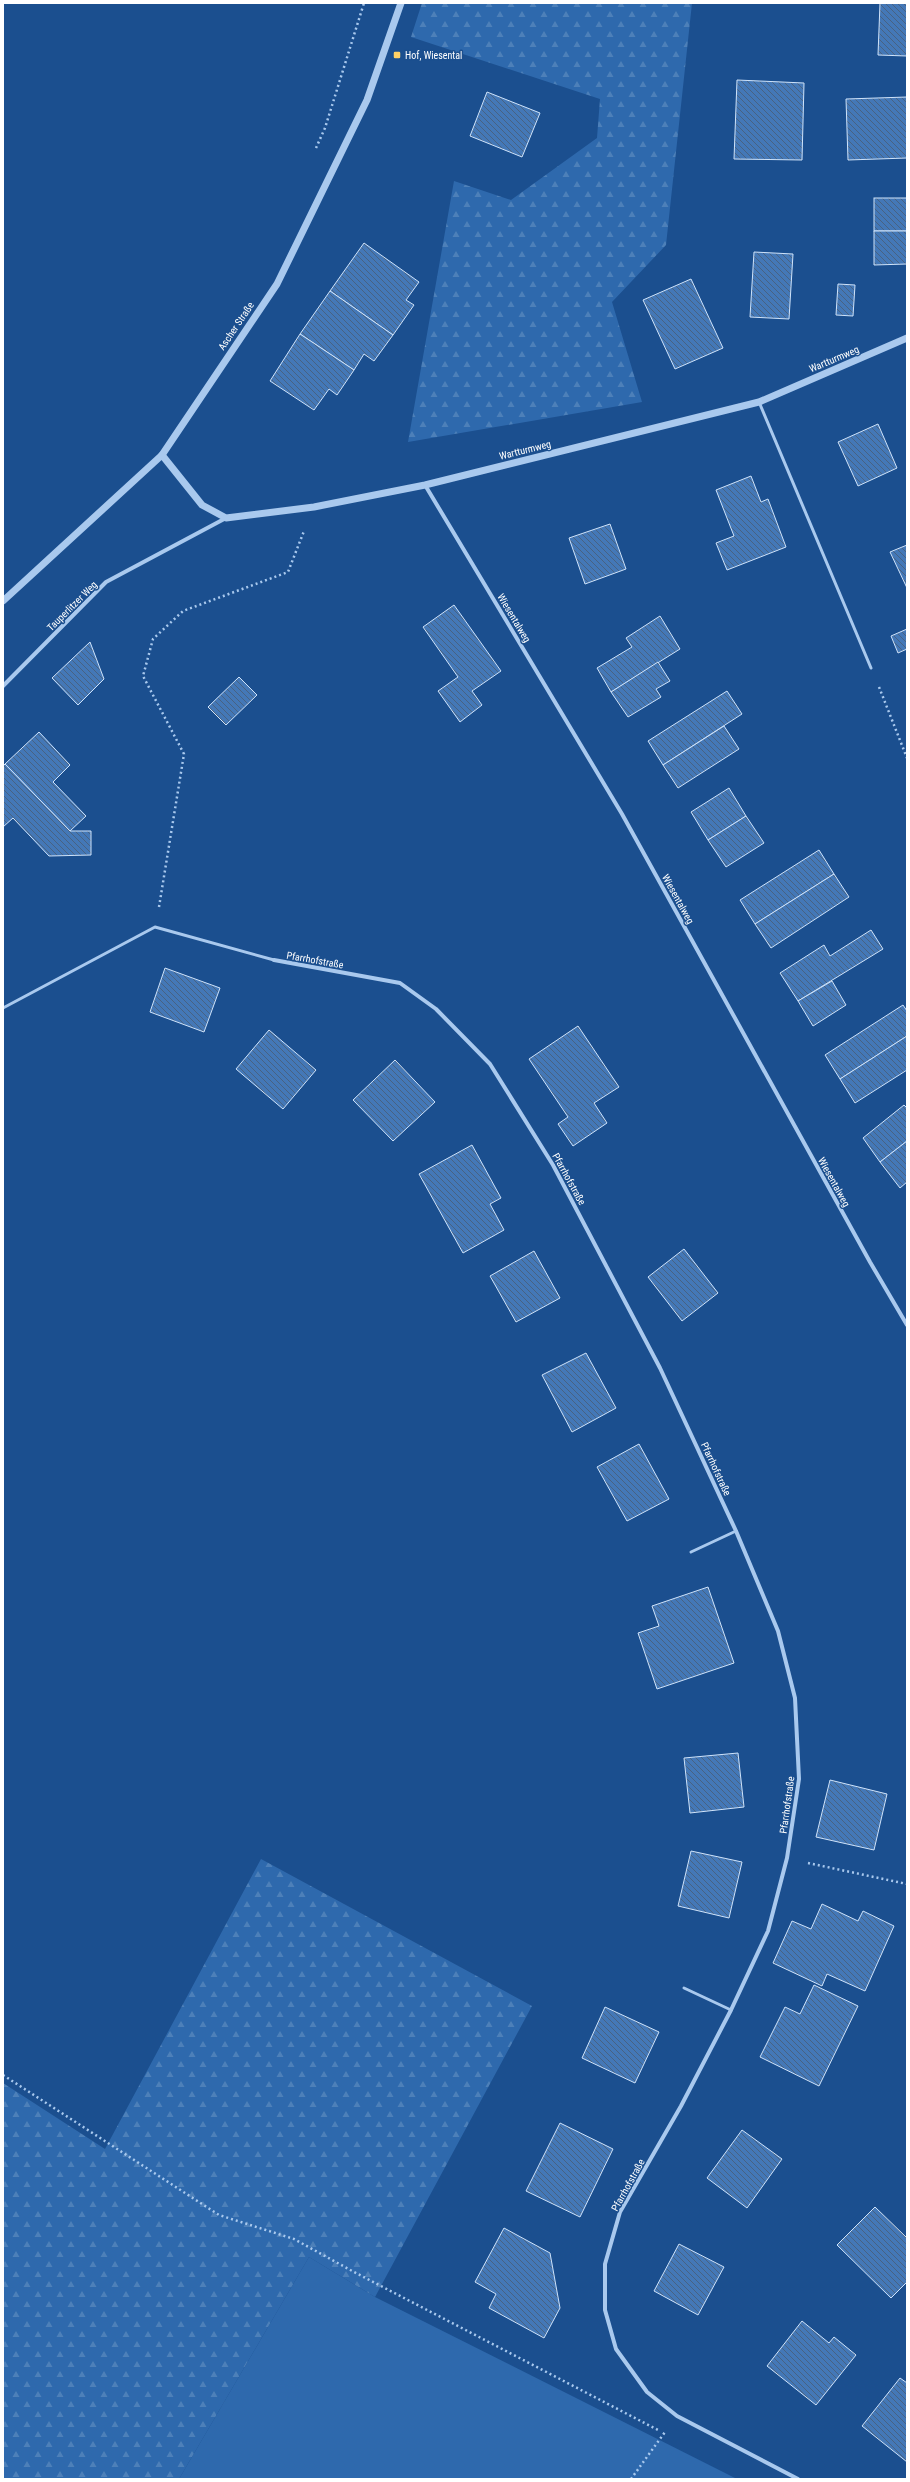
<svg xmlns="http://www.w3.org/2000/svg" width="910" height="2482" viewBox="0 0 910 2482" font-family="'Roboto Condensed',sans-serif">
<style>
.green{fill:#2e69ad}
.forest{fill:url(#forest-firs)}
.building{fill:url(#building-back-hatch);stroke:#cfe3fa}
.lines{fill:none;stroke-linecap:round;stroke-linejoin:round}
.path{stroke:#a9c9ee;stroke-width:2.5;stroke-dasharray:2 3;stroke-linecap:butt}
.service{stroke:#a9c9ee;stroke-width:3}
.minor{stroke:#a9c9ee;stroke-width:4}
.tertiary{stroke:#a9c9ee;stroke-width:7}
.poi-dot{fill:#ffd166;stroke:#1b4f8f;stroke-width:1.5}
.labels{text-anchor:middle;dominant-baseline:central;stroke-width:3;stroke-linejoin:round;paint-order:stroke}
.poi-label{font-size:10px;fill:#fff;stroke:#1b4f8f;text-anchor:start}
.street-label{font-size:10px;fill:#fff;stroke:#1b4f8f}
</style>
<defs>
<pattern id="forest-firs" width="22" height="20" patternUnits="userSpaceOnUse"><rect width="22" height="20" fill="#2e69ad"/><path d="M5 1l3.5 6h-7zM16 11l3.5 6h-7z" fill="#4d80b9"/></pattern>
<pattern id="building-back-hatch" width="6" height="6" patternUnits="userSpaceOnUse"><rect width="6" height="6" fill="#4478b7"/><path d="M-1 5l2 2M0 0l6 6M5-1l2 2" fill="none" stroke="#486282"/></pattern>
</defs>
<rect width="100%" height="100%" fill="#1b4f8f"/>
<polygon class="green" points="309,2257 375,2297 737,2479 179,2479"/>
<g class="forest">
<polygon points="422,3 692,3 666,245 612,302 642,402 408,442 454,181 511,200 597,138 600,99 411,37"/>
<polygon points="261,1859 532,2006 375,2297 309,2257 179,2479 3,2479 3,2083 105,2149"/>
</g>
<g class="building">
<polygon points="880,3 907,3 907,56 878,55"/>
<polygon points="737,80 804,83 802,160 734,159"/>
<polygon points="487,92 540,113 522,157 470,136"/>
<polygon points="907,97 907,158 848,160 846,99"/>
<rect x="874" y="198" width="33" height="33"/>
<polygon points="874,231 907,231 907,264 874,265"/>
<polygon points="364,243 419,282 406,300 414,305 393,335 330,291"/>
<polygon points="754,252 793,254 789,319 750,317"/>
<polygon points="691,279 723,348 675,369 643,300"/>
<polygon points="838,284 855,285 853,316 836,315"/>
<polygon points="330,291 393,335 374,361 364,354 354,370 300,334"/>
<polygon points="300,334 354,370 337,395 329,389 314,410 270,381"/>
<polygon points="878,424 897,468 858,486 838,442"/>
<polygon points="751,476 761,502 768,499 786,547 727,570 716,543 734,536 716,490"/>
<polygon points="610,524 626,569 585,584 569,538"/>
<polygon points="907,545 907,588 890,552"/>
<polygon points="454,605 501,671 472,691 482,705 460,722 438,691 458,677 423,627"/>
<polygon points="660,616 680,649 611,692 597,668 632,647 626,638"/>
<polygon points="907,629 907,649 898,653 891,636"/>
<polygon points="90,642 104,679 78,705 52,678"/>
<polygon points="658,662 670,681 656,689 661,697 628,717 611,692"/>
<polygon points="239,677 257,695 226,725 208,707"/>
<polygon points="727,691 742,714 663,765 648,741"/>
<polygon points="724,726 739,749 678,788 663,765"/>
<polygon points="39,732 70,765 53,782 86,816 70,831 5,764"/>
<polygon points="5,764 70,831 91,831 91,855 49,856 13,818 3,827 3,766"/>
<polygon points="729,788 746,816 708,840 691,812"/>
<polygon points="746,816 764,843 726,867 708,840"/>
<polygon points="819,850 834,874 755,924 740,900"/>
<polygon points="834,874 849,897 771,948 755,924"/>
<polygon points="871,930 883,949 798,1001 780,973 824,945 830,956"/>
<polygon points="165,968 220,988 204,1032 150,1012"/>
<polygon points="832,981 846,1005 813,1026 798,1001"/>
<polygon points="903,1005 907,1011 907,1036 840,1079 825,1055"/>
<polygon points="578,1026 619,1087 594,1103 607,1123 573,1146 558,1124 568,1117 529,1059"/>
<polygon points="269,1030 316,1070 283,1109 236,1069"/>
<polygon points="907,1036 907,1070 855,1103 840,1079"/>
<polygon points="395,1060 435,1102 393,1141 353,1100"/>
<polygon points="904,1105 907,1108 907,1141 880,1162 863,1138"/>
<polygon points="907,1141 907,1182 900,1188 880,1162"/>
<polygon points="472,1145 501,1198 490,1204 504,1230 463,1253 419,1174"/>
<polygon points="684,1249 718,1293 682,1321 648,1277"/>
<polygon points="534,1251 560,1298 516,1322 490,1276"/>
<polygon points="586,1353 616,1408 572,1432 542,1375"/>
<polygon points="639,1444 669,1499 627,1521 597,1467"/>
<polygon points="708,1587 734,1663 657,1689 638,1633 659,1626 652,1606"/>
<polygon points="738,1753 744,1807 690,1813 684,1758"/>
<polygon points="830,1780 887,1794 874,1850 816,1837"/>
<polygon points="691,1851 742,1862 729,1918 678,1906"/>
<polygon points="822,1904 858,1921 863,1911 894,1926 865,1991 827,1974 822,1986 773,1963 792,1921 811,1929"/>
<polygon points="814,1985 858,2006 819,2086 760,2057 785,2007 800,2014"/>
<polygon points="605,2007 659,2032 635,2083 582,2058"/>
<polygon points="560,2123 613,2149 580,2217 526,2191"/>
<polygon points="742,2130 782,2159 747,2208 707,2178"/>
<polygon points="875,2207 907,2238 907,2282 891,2298 837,2245"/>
<polygon points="504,2228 550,2253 560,2308 544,2338 489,2308 496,2294 475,2282"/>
<polygon points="679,2244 724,2267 698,2315 654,2291"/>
<polygon points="802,2321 829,2343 834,2337 856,2355 816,2405 767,2366"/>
<polygon points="900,2378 907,2383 907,2462 862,2426"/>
</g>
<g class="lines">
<g class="path">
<polyline points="316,148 325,128 364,3"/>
<polyline points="879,687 907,758"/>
<polyline points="159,907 184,754 143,676 153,639 183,611 288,572 304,531"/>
<polyline points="808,1863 907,1884"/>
<polyline points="3,2075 219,2215 294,2239 354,2272 658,2430"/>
<polyline points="631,2479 665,2432"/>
</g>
<g class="service">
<polyline points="759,402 871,668"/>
<polyline points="3,1008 155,927 274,960"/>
<polyline points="691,1552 736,1531"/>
<polyline points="684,1988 731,2010"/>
</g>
<g class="minor">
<polyline points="425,485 622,814 870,1262 907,1325"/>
<polyline points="3,686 106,582 226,518"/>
<polyline points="274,960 400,983 436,1009 490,1064 553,1165 660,1368 736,1531 778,1631 795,1698 799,1779 787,1858 768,1931 731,2010 681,2106 620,2212 605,2264 605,2310 616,2349 647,2392 677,2416 798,2479"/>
</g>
<g class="tertiary">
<polyline points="162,455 202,505 226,518 314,507 425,485 759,402 907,338"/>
<polyline points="3,601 162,455 277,284 367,100 401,3"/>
</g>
</g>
<rect class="poi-dot" x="393" y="51" width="8" height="8" rx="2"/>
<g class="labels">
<g class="poi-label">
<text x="405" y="55">Hof, Wiesental</text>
</g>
<g class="street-label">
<text transform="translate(236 326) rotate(-56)">Ascher Straße</text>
<text transform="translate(834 359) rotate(-23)">Wartturmweg</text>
<text transform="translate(525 450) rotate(-14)">Wartturmweg</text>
<text transform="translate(72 606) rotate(-45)">Tauperlitzer Weg</text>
<text transform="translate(514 618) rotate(59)">Wiesentalweg</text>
<text transform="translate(678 899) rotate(61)">Wiesentalweg</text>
<text transform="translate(315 960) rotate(10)">Pfarrhofstraße</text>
<text transform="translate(569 1179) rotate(61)">Pfarrhofstraße</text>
<text transform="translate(834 1182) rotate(61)">Wiesentalweg</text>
<text transform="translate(716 1469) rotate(65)">Pfarrhofstraße</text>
<text transform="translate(787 1805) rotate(-82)">Pfarrhofstraße</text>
<text transform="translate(628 2185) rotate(-61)">Pfarrhofstraße</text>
</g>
</g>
<rect width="910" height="2482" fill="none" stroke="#ffffff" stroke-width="8"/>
</svg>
